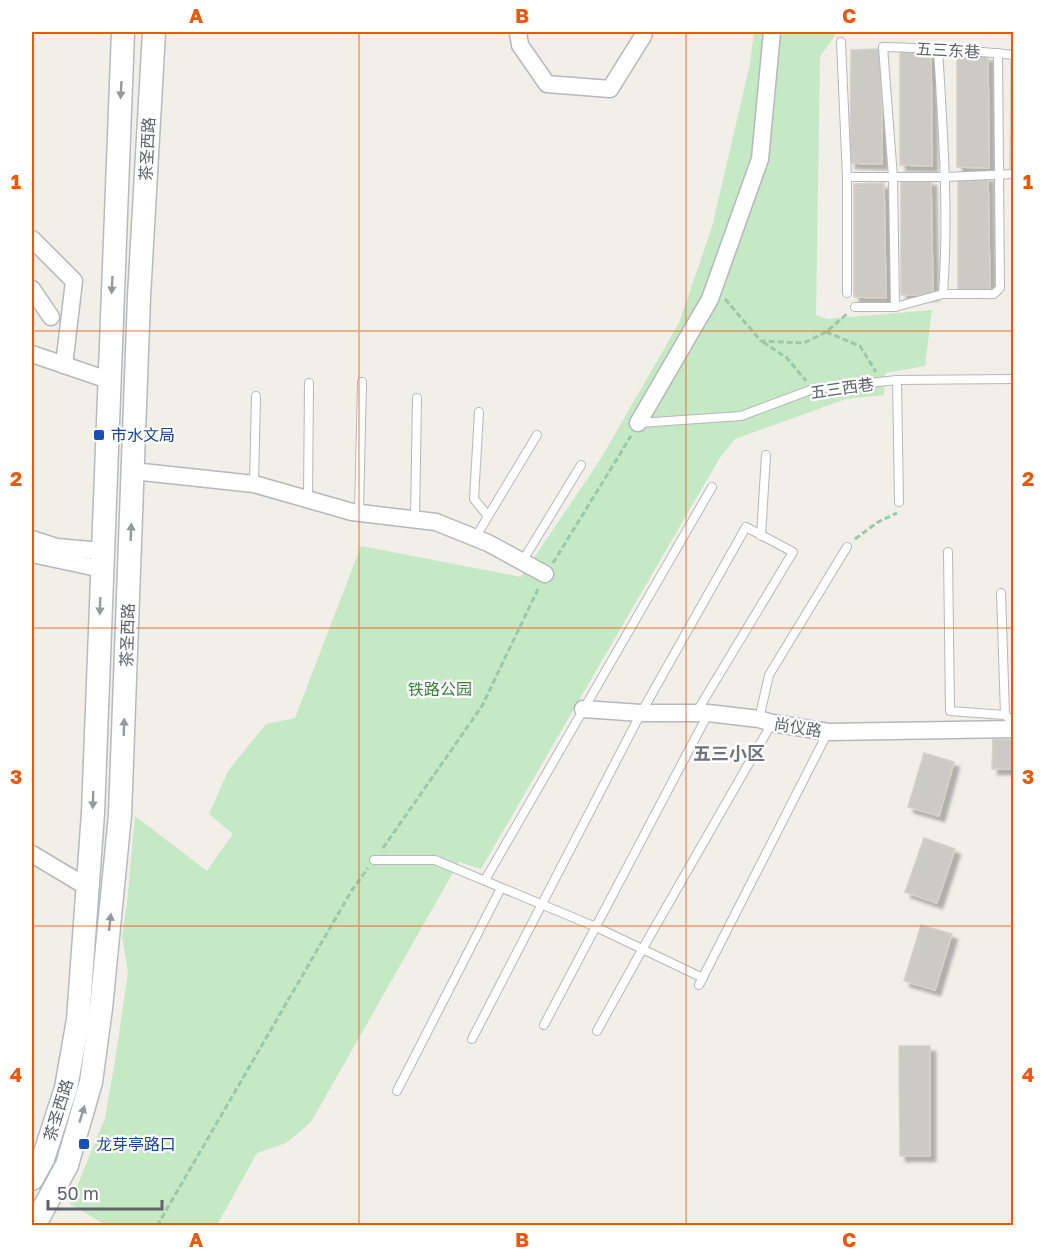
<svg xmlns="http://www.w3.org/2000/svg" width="1045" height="1257" viewBox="0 0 1045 1257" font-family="'Golos Text','Noto Sans SC',sans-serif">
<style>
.green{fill:#c5e8c5}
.building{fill:#cccac5;stroke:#d6d1c6;stroke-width:1.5;filter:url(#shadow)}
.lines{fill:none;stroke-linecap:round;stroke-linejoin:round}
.service-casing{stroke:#b5b8bc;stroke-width:10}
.minor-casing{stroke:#b5b8bc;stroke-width:19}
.secondary-casing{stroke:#b6babf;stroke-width:25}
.path{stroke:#9cc7a9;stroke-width:3;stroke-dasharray:6 3;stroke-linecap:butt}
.service{stroke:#fff;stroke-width:8}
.minor{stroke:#fff;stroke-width:16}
.secondary{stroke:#fff;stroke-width:22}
.oneway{fill:#979a9d}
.grid{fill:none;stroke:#e8590c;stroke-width:1.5;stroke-opacity:0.55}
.transit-dot{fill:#1a4fb4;stroke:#fff;stroke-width:2}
.labels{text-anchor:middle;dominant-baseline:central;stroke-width:4.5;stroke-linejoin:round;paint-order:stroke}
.street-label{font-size:16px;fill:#5f6368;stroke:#fff}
.transit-label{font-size:16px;fill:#164399;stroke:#fff;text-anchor:start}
.park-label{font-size:16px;fill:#348238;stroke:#fff}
.neighbourhood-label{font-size:18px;font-weight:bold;fill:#70757a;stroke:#fff}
.neatline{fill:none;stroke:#e8590c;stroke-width:2}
.grid-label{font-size:20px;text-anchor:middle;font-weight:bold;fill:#e8590c}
</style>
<defs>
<filter id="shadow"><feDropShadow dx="5.5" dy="5.5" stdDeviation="1.5" flood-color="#0004"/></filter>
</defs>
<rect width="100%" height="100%" fill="#f1efe8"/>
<polygon class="green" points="754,32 835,32 834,37 820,56 816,315 827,319 932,310 925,366 885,373 884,395 846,399 735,439 719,459 481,869 459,862 311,1122 286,1143 257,1153 217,1225 106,1225 70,1204 105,1118 116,1055 128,972 122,936 127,903 135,816 207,871 233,834 209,814 228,771 266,724 295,718 361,546 521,577 600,460 679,323 712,227 750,64"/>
<g class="building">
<polygon points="881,49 882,164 850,163 851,50"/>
<polygon points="931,51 932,166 900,165 900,52"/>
<polygon points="957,55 988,56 989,168 957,167"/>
<polygon points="1011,61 1014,61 1014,171 1010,171"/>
<polygon points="988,176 990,291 958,290 958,177"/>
<polygon points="931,180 933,295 901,295 901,181"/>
<polygon points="884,183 886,298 854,297 854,184"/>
<polygon points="993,739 1014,740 1014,769 992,769"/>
<polygon points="924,753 954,762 939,816 908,807"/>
<polygon points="924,838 955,849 937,903 905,892"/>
<polygon points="921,925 952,934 935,990 904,981"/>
<polygon points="899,1046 930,1046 930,1156 900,1156"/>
</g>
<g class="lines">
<defs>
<g id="service">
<polyline points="841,42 847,177 847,293"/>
<path d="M938,49C943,131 949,213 943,294L895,307L893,177L883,47C927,48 970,50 1014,55"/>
<polyline points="847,177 945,177 1014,174"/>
<polyline points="943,294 994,294 1000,288 998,53"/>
<polyline points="855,307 895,307"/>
<polyline points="897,380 899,502"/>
<polyline points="479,412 474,499 488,516"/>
<polyline points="639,423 741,416 813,389 897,380 1014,379"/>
<polyline points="254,484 256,396"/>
<polyline points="308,500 309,383"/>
<polyline points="359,513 362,382"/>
<polyline points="415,519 417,398"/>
<polyline points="761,536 766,455"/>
<polyline points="475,538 537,435"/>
<polyline points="948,552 950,711 1005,715 1014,723"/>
<polyline points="522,562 581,465"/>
<polyline points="1001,593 1005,715"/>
<polyline points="759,719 769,675 847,547"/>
<polyline points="374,860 435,860 596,927 703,978"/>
<polyline points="485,880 712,487"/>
<polyline points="699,985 828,732"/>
<polyline points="544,1025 708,714"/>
<polyline points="597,1031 643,948 772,723"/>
<polyline points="472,1039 641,713 746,527 793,552 696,713"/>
<polyline points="397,1091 501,888"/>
</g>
<g id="minor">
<polyline points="518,32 520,45 547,84 610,89 643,36 644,32"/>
<polyline points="32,239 74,281 64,365"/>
<polyline points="32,289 51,317"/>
<polyline points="32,354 108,380"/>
<polyline points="638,423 710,299 760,159 772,32"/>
<polyline points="133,471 254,484 352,512 436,522 488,543 545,574"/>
<polyline points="32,539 57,547 102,551"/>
<polyline points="32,554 102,569"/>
<polyline points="583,709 641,713 708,713 759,719 772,723 828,732 1014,729"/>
<polyline points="32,854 87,887"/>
</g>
<g id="secondary">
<polyline points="32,1179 43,1159 66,1088 78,1020 93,813 123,32"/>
<polyline points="34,1226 67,1165 91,1082 101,1008 120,815 139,297 154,32"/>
</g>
</defs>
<use href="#service" class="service-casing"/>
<use href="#minor" class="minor-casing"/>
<use href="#secondary" class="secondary-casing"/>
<g class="path">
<polyline points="725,299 761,341 804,343 826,332 847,314"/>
<polyline points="826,332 860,346 876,372"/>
<polyline points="763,342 787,358 806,381"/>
<polyline points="855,539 878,522 897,513"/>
<polyline points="553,563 631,436"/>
<polyline points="383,848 482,706 539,587"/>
<polyline points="157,1226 352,890 368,868"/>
</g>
<use href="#service" class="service"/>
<use href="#minor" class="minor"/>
<use href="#secondary" class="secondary"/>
</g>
<defs><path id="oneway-solid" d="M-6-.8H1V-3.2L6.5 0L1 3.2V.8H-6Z" transform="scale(1.5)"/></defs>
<g class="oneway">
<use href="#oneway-solid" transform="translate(121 90) rotate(93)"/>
<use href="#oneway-solid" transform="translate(112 285) rotate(93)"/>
<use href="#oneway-solid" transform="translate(131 532) rotate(-88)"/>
<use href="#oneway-solid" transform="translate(100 606) rotate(92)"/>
<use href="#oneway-solid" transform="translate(124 727) rotate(-88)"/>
<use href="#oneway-solid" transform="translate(93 800) rotate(92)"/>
<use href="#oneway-solid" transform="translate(110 922) rotate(-84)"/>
<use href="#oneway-solid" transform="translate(82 1114) rotate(-73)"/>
</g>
<path class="grid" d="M359,32V1226M686,32V1226M32,331H1014M32,628H1014M32,926H1014"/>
<g class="transit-dot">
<rect x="93" y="429" width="12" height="12" rx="3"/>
<rect x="78" y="1138" width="12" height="12" rx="3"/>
</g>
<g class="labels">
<g class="street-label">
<text transform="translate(948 50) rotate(3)">五三东巷</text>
<text transform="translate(147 149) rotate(-87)">茶圣西路</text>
<text transform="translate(842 388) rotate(-8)">五三西巷</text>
<text transform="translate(127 635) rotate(-88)">茶圣西路</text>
<text transform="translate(798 727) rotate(9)">尚仪路</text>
<text transform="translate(58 1110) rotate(-73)">茶圣西路</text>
</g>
<g class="transit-label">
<text x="111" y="435">市水文局</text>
<text x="96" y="1144">龙芽亭路口</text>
</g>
<g class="park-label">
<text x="440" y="689">铁路公园</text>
</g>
<g class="neighbourhood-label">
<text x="729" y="753">五三小区</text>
</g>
</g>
<rect width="1045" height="1257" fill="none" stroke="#ffffff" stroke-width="66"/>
<path d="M48 1200v9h114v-9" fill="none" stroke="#5f6368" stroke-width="3"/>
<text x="57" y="1200" font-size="18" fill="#5f6368" stroke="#ffffff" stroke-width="4.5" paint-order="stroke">50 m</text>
<rect x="33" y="33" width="979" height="1191" class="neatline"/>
<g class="grid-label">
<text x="196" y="23">A</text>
<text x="522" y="23">B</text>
<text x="849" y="23">C</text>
<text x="16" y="189">1</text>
<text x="1028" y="189">1</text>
<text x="16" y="486">2</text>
<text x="1028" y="486">2</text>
<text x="16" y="784">3</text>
<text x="1028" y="784">3</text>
<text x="16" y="1082">4</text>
<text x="1028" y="1082">4</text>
<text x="196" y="1247">A</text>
<text x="522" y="1247">B</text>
<text x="849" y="1247">C</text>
</g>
</svg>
